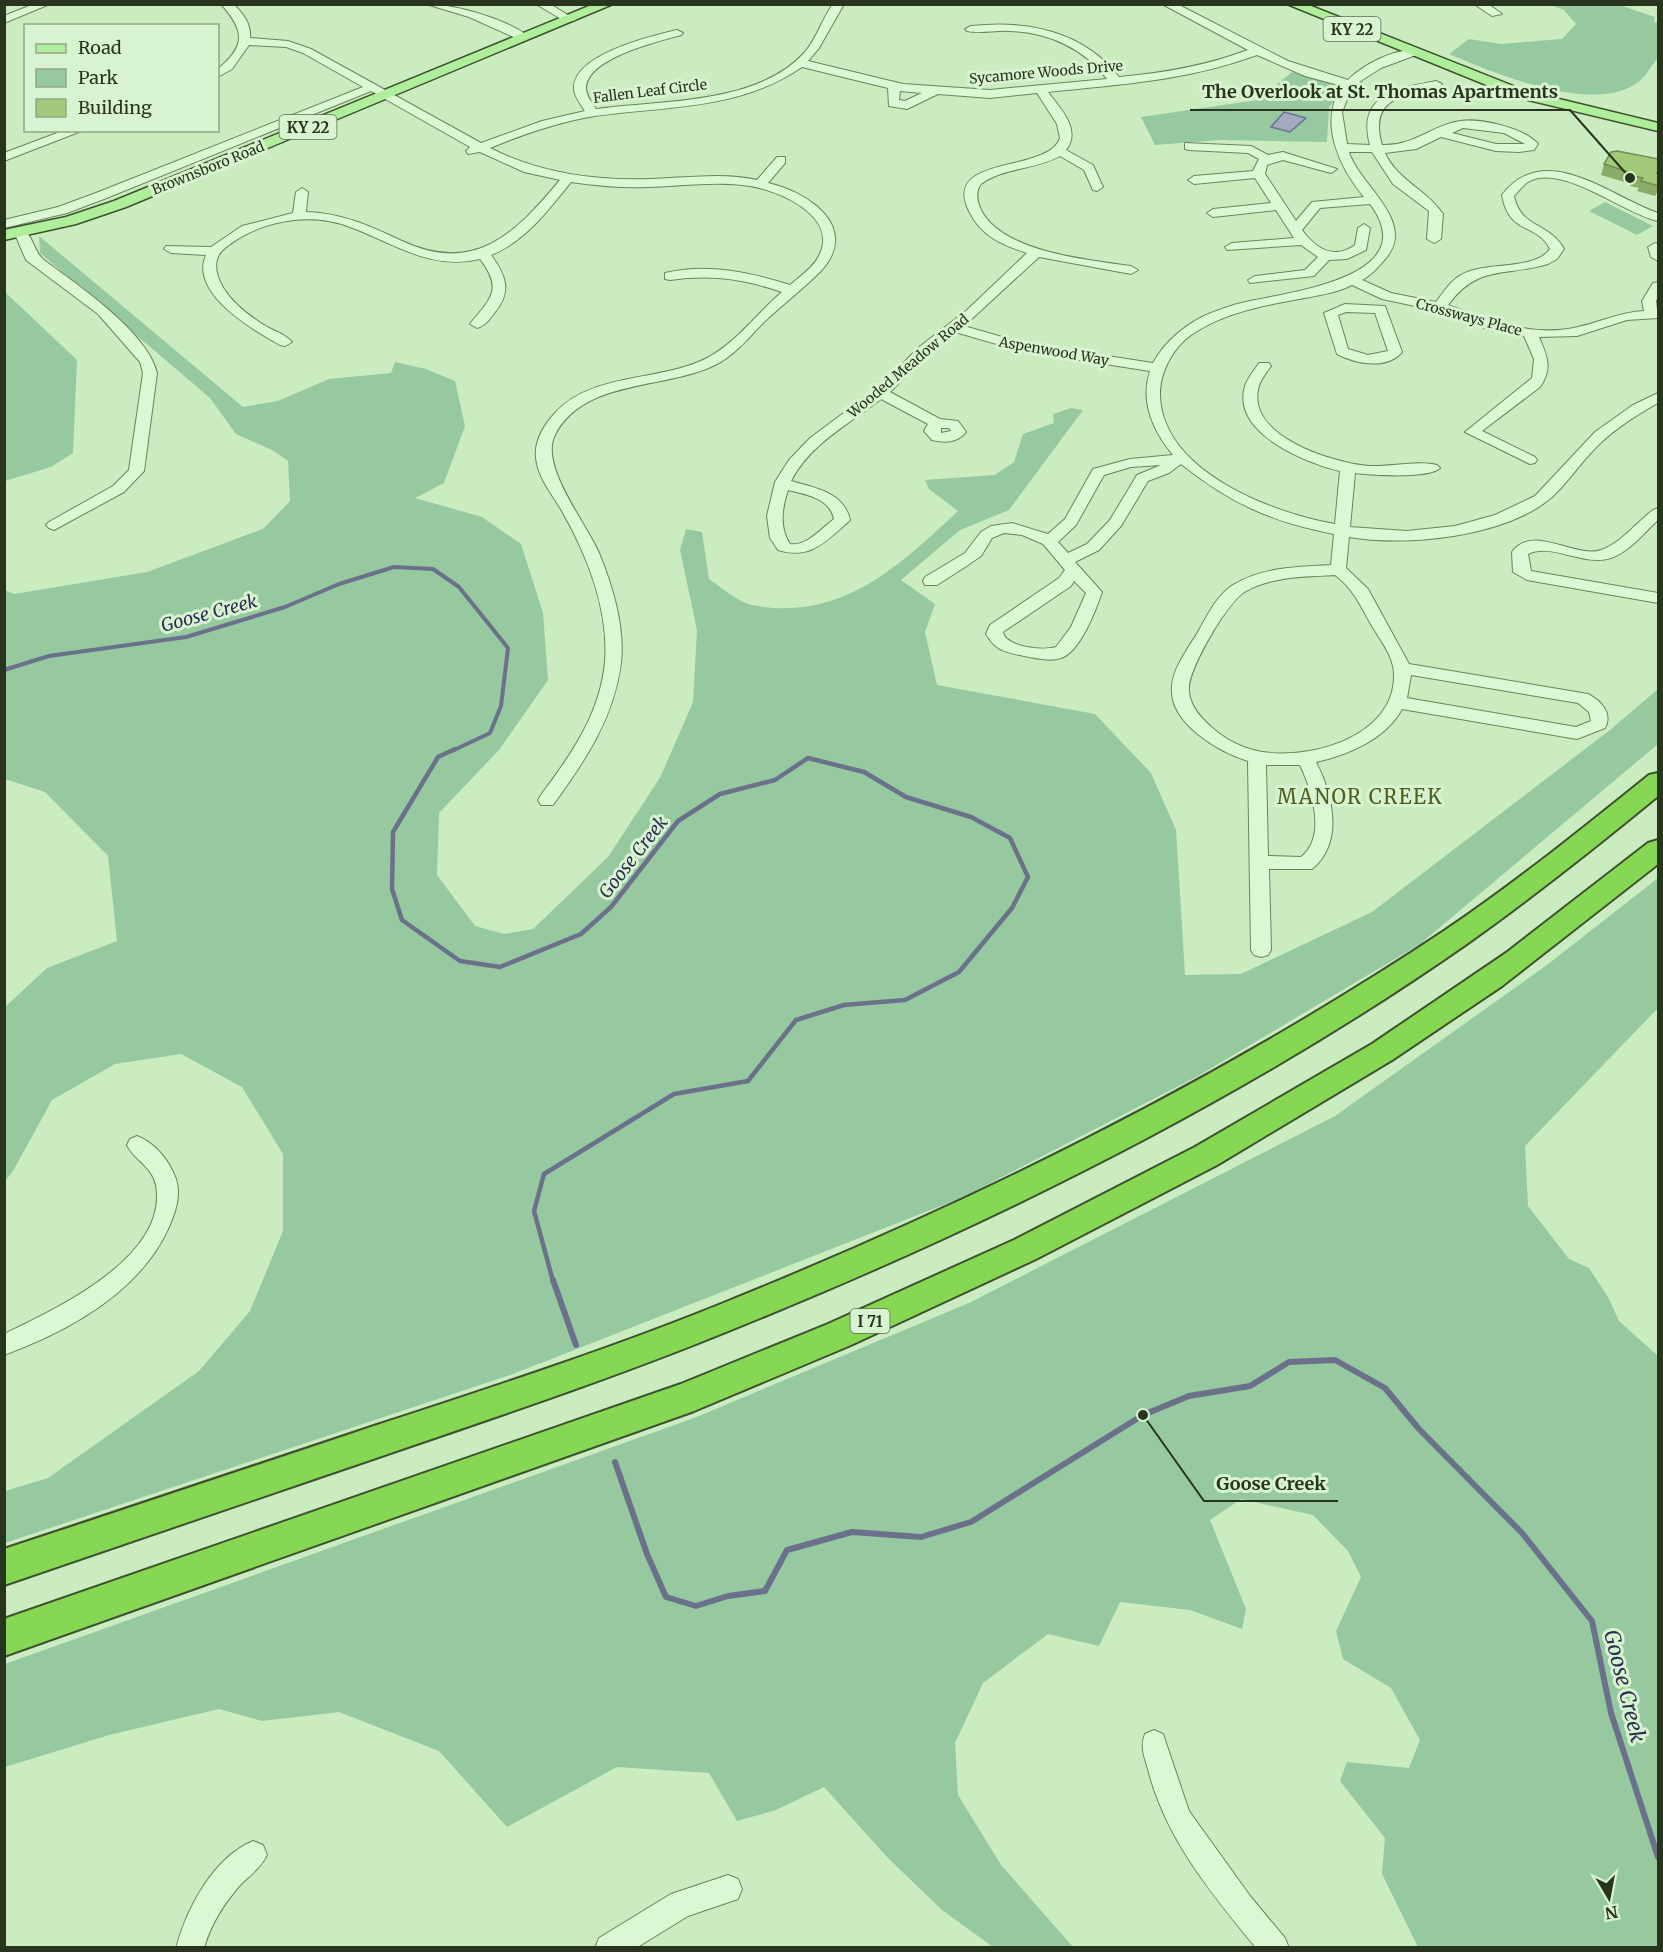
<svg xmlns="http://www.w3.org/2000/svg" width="1663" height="1952" viewBox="0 0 1663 1952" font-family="Merriweather,serif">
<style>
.green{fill:#96c99f}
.water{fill:#a3aabe;stroke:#6b718b;stroke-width:1.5}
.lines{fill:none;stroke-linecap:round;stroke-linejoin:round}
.stream-far2{stroke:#6b718b;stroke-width:4}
.stream-far1{stroke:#6b718b;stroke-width:4.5}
.stream{stroke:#6b718b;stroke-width:6}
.minor-casing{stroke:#6b8459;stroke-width:2}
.major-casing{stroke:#3f522e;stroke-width:3}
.highway-casing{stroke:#3f522e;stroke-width:4}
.minor{fill:#dcf7d3;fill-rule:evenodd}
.major{fill:#afee9a;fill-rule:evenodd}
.highway{fill:#86d854;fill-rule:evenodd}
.wall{fill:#8bac67}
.building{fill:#a2c878;stroke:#718c54;stroke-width:1.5}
.labels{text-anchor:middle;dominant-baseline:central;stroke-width:6;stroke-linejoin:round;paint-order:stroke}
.far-street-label{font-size:14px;fill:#28341d;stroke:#d8f3d0}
.shield{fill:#d8f3d0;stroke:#5d6d53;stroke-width:1.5}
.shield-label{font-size:15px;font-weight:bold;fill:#28341d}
.water-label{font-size:18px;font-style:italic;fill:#2d2d53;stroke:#d8f3d0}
.quarter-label{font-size:20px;letter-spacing:1.5px;fill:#4d5f1f;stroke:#d8f3d0}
.near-water-label{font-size:21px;font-style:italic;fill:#2d2d53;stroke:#d8f3d0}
.leader{fill:none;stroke:#28341d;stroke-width:2}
.callout-dot{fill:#28341d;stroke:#d8f3d0;stroke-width:2}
.callout-label{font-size:18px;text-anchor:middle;font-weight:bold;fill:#28341d;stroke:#d8f3d0;stroke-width:6;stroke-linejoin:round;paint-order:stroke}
</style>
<rect width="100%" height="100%" fill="#cbebc1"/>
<g class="green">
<path d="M1552,5H1619L1655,17L1654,22L1658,23C1659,33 1660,45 1658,55C1658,59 1652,65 1649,70C1614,125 1495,73 1449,54L1469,39L1501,44L1562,39L1576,24L1564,10Z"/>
<polygon points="1292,72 1342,87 1329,108 1327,142 1221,140 1155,145 1141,117 1258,100"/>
<polygon points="1605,202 1653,226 1637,235 1589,211"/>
<path d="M39,236L243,407L278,401L329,379L391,373L395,362L426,369L455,381L465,426L444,483L415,498L482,517L521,544L543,613L548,680L499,750L439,813L437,875L475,926L504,934L533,929L608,857L661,776L693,702L697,630L680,550L686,529L702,532L709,579C721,587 738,602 752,605C841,622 898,567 958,511L929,489L925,480L995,475L1014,462L1023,434L1054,423L1053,414L1071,408L1083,410L1009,510L960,530L901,580L935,604L925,632L937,685L1095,714L1151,773L1176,830L1185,975L1241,974L1372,912L1610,730L1658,689V744L1420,944L1198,1076L961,1198L513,1374L5,1543V1491L48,1478L199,1371L250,1311L283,1231V1154L242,1087L181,1054L115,1064L52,1100L13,1171L5,1181V1007L47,968L117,941L108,856L45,792L5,779V590L14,594L147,572L263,529L290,501L288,461L272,450L236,434L210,398L40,253Z"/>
<polygon points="5,292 77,360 73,453 51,467 5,481"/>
<polygon points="1658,878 1658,1008 1525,1146 1528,1206 1569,1259 1589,1268 1608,1297 1619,1321 1658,1356 1658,1947 1418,1947 1382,1874 1385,1838 1340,1781 1347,1762 1409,1768 1420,1740 1391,1688 1343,1659 1336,1631 1361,1577 1348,1551 1313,1515 1241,1499 1210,1520 1246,1609 1242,1629 1190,1610 1120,1602 1099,1646 1048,1634 983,1683 955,1743 958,1795 1001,1865 1073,1947 993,1947 942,1910 887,1857 824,1787 776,1810 737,1821 709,1773 617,1767 507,1827 439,1751 339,1712 262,1721 219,1709 109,1735 5,1767 5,1664 694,1418 969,1303 1335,1116 1547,965"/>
</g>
<polygon class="water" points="1284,112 1306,118 1290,132 1271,127"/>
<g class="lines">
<polyline class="stream-far2" points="4,670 49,656 186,637 285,607 339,584 394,567 433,569 459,587 508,648 501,706 490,733 452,751"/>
<polyline class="stream-far1" points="455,749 438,757 393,832 392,889 402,920 460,961 500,967 581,934 611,907 678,821 720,794 775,780 808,758 864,772 906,797 971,817 1010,838 1028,877 1012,908 959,972 905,1000 844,1005 796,1020 748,1081 674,1094 544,1174 534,1211 553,1281"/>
<g class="stream">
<polyline points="553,1280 576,1345"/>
<polyline points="615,1462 647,1554 666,1597 696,1606 728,1596 765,1591 787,1550 852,1532 921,1537 971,1522 1143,1415 1189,1396 1250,1386 1289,1362 1335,1360 1385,1388 1419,1429 1522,1533 1592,1621 1611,1713 1658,1857"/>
</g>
<defs>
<g id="minor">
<polygon points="34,4 50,4 4,23 4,16"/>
<path d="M221,4H233C244,14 251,24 250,38L288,41L311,49L481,143L542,121L585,111C581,105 575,97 574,90C571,55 651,36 677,30L683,33L681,35C657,42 587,58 586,88C586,95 592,103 596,109C660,100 758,105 805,52C817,38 822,19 833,4H844L819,48L808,61L903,84L990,90L1107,79C1084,48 1047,32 1009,31C996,30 980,34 967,31L965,29L971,26C1027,20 1083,31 1119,77C1164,73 1205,66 1248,50L1162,4H1177L1288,61L1348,80C1362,66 1395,47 1416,51V55L1381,68L1359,82L1363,84V88L1351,90L1342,112L1347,144L1370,145C1356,94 1398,88 1436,81L1442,84L1440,86C1405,95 1368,97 1382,145C1415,146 1432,125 1460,121C1480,118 1525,128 1538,144L1534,150L1519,152L1496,151L1441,137L1416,149L1385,153C1398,181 1426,189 1443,214L1441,239L1434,243L1427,239L1429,211L1393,184L1372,152H1349C1359,185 1417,221 1386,258C1378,267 1373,274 1362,280L1391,293L1436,302C1443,293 1450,281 1461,275C1484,261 1535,271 1550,249C1537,222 1509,236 1502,195C1545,139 1609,196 1658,213V221C1624,214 1561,162 1528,182C1523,185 1518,192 1514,196C1521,229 1549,222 1564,249L1557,259L1548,264C1504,277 1478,264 1448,305C1488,320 1534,338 1578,327C1601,322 1620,312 1644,311L1642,301L1653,283L1658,282V296L1656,301L1658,318L1627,320L1577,336L1539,337C1547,356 1553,368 1540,387L1482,431L1535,457L1537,460L1535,463L1530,464L1465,432L1532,378L1534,359L1524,336L1490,330L1439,311L1382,299L1352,285C1336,293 1316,296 1299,299C1261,306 1223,313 1191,335C1173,348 1160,372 1160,394C1161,471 1272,513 1335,524L1340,471C1306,463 1231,433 1245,386C1247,379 1253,372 1257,366L1259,363H1269L1271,366C1267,372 1261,379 1259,386C1244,436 1333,463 1369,466C1389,467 1419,460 1437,465L1440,468C1429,479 1371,475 1355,473L1350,527L1407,531L1455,526L1495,515L1535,496L1595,432L1633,405L1658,393V403C1633,417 1608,433 1589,455C1576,469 1566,484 1552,497C1506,537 1407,547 1349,537L1346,568L1368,589L1409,664L1588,694C1601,701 1613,713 1605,728L1577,739L1402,709C1386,739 1348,755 1316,762C1333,795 1344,843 1312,869H1269L1271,950L1268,955L1261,957L1254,955L1251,950L1248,761C1219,752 1168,723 1172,686C1173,668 1189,647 1198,632C1207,616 1217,595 1233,585C1262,567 1298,567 1331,565L1334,534C1271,522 1230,503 1181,464L1169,473L1148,481L1121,526L1099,550L1075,562L1102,592C1096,610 1080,652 1061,658C1050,662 1036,658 1024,656C1005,652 996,651 986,634L990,625L1059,578L1065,570L1043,544L1022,535L1004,533L992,538L981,556L965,567L937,585H925L923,581L925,577L965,553L981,532L991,526L1012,523L1048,534L1065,519L1093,469L1130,459L1173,455C1153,431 1140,402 1150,371L1021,351L955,332L928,354L890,392L940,419L958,421L966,432C957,443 945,443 932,440L924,431L928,424L881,399C849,424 810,444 791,481C815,488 844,492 850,520L847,523C825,542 810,560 778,550L770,538L767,516L775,482L789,460L810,438L884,383L918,348L967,310L1027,253C1002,245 981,236 969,211C941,154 1048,174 1060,138L1057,124L1037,93L990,98L938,94L907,109L889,106L888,88L802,67C740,110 666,106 595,116C558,122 524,134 490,148C539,173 595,181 651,179C685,178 723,172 757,180L777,157H785V163L768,183C808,192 861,227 821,271C803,289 783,304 764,322C749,337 736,354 717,364C667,390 584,378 555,435C539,465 586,523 599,553C613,587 625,627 621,663C614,718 585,761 553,805H541L538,800L541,795C571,755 600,714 605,662C609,610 587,555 562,511C552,494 538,478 536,458C534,441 544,425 555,413C592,372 661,382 707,358C736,343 758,312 782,292C744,279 710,274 670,280L665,279V273C708,263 749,272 790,285C799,277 813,268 819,256C839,216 780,191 750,186C717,181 683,186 649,187C623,188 597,186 571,182C549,209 525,242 491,255C506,275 512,292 495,312C490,319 485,326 477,328L470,324C490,299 504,290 480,259C430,271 394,243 350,227C309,211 259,221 225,248C211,259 216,276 224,289C235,306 252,318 269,328C277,332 286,335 292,342L285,346L280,345C253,330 189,293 206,255L171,253L164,249L166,246L211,247L242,226L293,213L296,192L302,188L308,192L306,212C342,213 370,226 402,241C475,275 515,234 560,180L524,172L480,152L468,154L466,151L470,147L371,91L104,199L67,213L4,228V220L58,207L96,193L363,87L303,53L286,47L249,45L232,69L218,77V69C247,45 244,30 221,4ZM1257,55L1305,76L1342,86C1318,122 1339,167 1364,197L1312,202L1296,221L1265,174L1267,165L1283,160L1331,173L1337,169L1283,152L1268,155L1251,146L1185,143V149L1189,150L1248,153L1259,159L1253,171L1194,176L1188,180L1194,184L1255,178L1271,203L1213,209L1207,213L1213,217L1276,210L1294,238L1232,243L1225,247L1227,250L1301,245L1318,257L1305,270L1255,276L1248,280L1250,283L1314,276L1329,260L1347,259L1366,250L1370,228L1364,224L1358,228L1355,245C1334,260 1316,249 1302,230L1320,208L1370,204C1426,278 1287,292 1246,302C1234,304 1222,309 1211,313C1188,322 1165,341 1153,363L1023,343L964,326L1039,257L1131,274L1138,270L1131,266C1088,260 1002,252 981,210C977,201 975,192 981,184C1005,167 1035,170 1060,156L1084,170L1093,190L1097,191L1103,187L1093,165L1066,150C1082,130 1060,108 1048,92C1123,84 1185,81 1257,55ZM900,91L922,93L905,101L899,100ZM1463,128L1504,133L1525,144H1496L1452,133ZM941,428H949L951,431L941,433ZM1161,465L1137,475L1110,520L1087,544L1068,553L1058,542L1076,525L1104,475L1131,467ZM788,490C805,494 830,498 834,519C822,528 806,547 790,544C779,527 782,508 788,490ZM1335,575C1353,588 1361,607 1372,626C1381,641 1394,657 1394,675C1395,739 1303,763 1253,750C1234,745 1216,733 1203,719C1195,711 1188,699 1189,687C1190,666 1228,601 1246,591C1273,576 1305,577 1335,575ZM1074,581L1086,593L1071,627L1056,647C1043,651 1005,647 1003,632L1071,586ZM1411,675L1578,703L1589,712L1591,721L1576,727L1407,698ZM1266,765H1300C1312,790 1327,837 1301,857L1268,856Z"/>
<path d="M426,4C453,4 509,19 530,38L520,40L469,17Z"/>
<polygon points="536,4 550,4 576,20 566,22"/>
<polygon points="1474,4 1488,4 1502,14 1492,16"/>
<polygon points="65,130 84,130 4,161 4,153"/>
<path d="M20,228C32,231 34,253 44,260C77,285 147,331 157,373L144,471L124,492L54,530L49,528L46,525L49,522L113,486L129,470L143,373L140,362L98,314L26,260L14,232Z"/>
<polygon points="1655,243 1658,244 1658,261 1651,257 1648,247"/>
<path d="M1345,304L1385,306L1402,352C1387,370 1356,364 1337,354L1324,313ZM1346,312L1375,313L1388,351L1368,355L1348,349L1338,315Z"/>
<path d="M1658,508V520C1644,533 1629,552 1611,558C1584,567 1551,542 1528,554L1531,571L1658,593V603L1527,580L1513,572L1512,552C1533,523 1575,559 1601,550C1620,544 1637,522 1653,510Z"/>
<path d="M137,1136C155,1143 169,1160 176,1179C181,1195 176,1211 169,1227C140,1292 69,1331 4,1355V1334C56,1309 169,1257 156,1185C152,1166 134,1160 127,1145L130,1139Z"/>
<path d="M1154,1730L1163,1734L1189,1811L1250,1896L1285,1938L1289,1948H1256C1212,1894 1165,1838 1148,1769C1144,1756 1140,1746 1145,1734Z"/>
<path d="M253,1841L263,1845L267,1855C261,1867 252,1874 242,1883C225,1902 211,1923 204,1948H176C187,1908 213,1858 253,1841Z"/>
<polygon points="728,1875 738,1879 742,1889 738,1899 688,1916 636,1948 595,1948 599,1938 671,1894"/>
</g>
<g id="major">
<polygon points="594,4 613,4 126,207 76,224 4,240 4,230 66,217 114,201"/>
<polygon points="1287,4 1306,4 1526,91 1658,123 1658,131 1516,97"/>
</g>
<g id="highway">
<path d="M1658,773V796C1596,847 1534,896 1468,943C1248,1097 996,1222 748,1323C625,1374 499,1416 373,1459C250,1501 127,1543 4,1585V1549C130,1508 255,1466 380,1424C496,1386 613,1348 726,1302C976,1201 1220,1080 1444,931C1515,883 1582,829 1649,775Z"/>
<polygon points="1658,840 1658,864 1502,986 1392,1060 1217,1165 1036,1259 851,1345 694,1411 4,1656 4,1619 681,1384 828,1324 1014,1240 1195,1147 1372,1044 1506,953 1648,843"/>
</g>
</defs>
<use href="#minor" class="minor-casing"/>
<use href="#major" class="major-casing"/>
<use href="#highway" class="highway-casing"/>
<use href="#minor" class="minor"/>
<use href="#major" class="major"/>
<use href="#highway" class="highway"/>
</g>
<polygon class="wall" points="1659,159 1659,189 1655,196 1637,191 1639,188 1630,186 1631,184 1601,175 1604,164"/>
<polygon class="building" points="1617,151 1659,159 1659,169 1657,173 1659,173 1659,186 1641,181 1643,178 1633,176 1635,174 1604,164 1611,152"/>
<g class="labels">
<g class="far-street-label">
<text transform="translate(1046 72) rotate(-5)">Sycamore Woods Drive</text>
<text transform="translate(650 91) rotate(-7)">Fallen Leaf Circle</text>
<text transform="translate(208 168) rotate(-22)">Brownsboro Road</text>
<text transform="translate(1469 317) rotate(15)">Crossways Place</text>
<text transform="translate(1054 351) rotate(10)">Aspenwood Way</text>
<text transform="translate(908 366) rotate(-40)">Wooded Meadow Road</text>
</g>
<g class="shield">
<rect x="1323.5" y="17" width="57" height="24" rx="4.5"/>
<rect x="279.5" y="115" width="57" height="24" rx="4.5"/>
<rect x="850.5" y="1309" width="39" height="24" rx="4.5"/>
</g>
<g class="shield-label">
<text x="1352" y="29">KY 22</text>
<text x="308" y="127">KY 22</text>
<text x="870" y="1321">I 71</text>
</g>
<g class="water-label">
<text transform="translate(209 613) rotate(-15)">Goose Creek</text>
<text transform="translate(633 857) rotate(-52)">Goose Creek</text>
</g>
<g class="quarter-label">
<text x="1360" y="796">MANOR CREEK</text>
</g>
<g class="near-water-label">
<text transform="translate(1625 1686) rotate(76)">Goose Creek</text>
</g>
</g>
<path class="leader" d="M1630 178L1570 110H1190M1143 1415L1204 1501H1338"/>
<g class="callout-dot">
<circle cx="1630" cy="178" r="6"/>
<circle cx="1143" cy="1415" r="6"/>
</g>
<g class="callout-label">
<text x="1380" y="98">The Overlook at St. Thomas Apartments</text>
<text x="1271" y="1490">Goose Creek</text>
</g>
<rect width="1663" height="1952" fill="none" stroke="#28341d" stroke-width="12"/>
<rect x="24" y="24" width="195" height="108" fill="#d8f3d0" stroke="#92a788" stroke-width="1.5"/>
<rect x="36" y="44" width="30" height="9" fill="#afee9a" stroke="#92a788" stroke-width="1.5"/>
<text x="78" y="54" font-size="18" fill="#28341d">Road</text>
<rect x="36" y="69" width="30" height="18" fill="#96c99f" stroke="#92a788" stroke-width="1.5"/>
<text x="78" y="84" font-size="18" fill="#28341d">Park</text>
<rect x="36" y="99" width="30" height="18" fill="#a2c878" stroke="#92a788" stroke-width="1.5"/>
<text x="78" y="114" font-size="18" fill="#28341d">Building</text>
<g transform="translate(1609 1898) rotate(170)" stroke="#d8f3d0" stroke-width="4.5" paint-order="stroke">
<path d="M0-4.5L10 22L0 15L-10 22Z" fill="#28341d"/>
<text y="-9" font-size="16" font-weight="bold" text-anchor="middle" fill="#28341d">N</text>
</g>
</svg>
